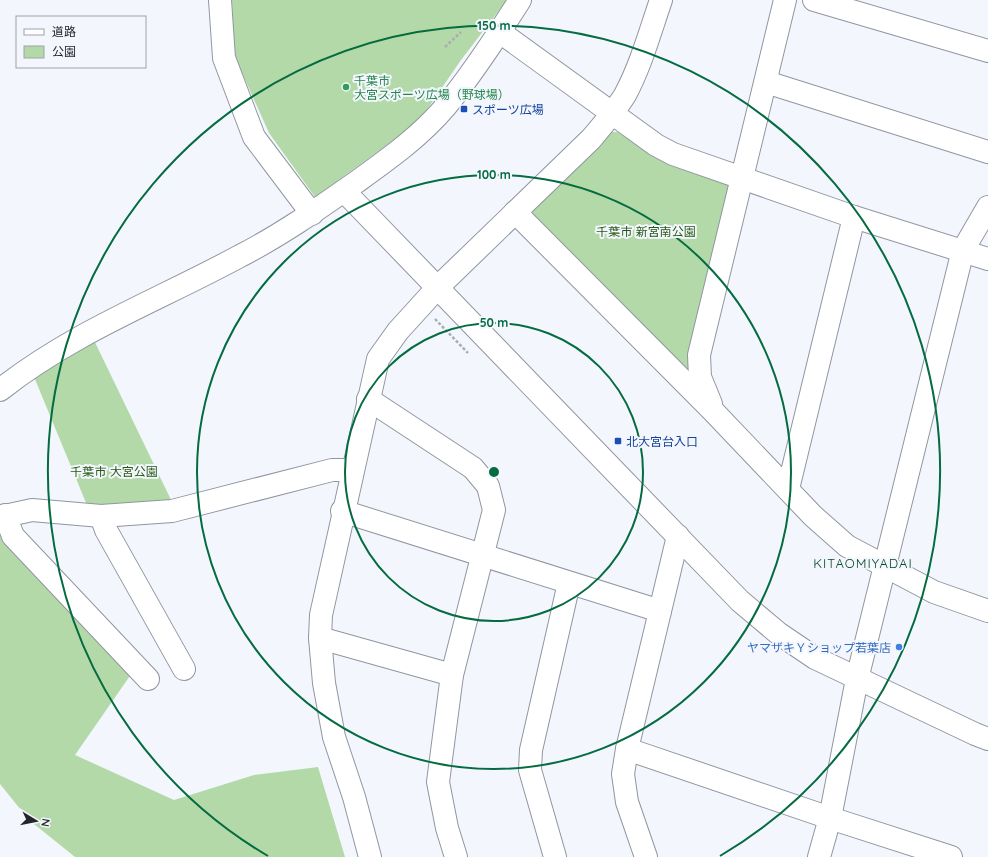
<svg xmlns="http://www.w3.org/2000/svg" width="988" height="857" viewBox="0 0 988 857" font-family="Quicksand,'Noto Sans JP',sans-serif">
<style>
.green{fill:#b3d9a8}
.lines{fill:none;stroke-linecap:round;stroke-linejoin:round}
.street-casing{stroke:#9096a0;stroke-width:24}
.secondary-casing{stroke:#9096a0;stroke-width:24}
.path{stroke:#a9adb1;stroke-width:2.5;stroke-dasharray:3 2;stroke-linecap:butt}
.street{stroke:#fff;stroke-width:22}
.secondary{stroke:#fff;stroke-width:22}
.ring{fill:none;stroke:#056b41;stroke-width:2}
.leisure-dot{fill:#2e9e5b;stroke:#f3f7fd;stroke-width:1.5}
.transit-dot{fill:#1a4fb4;stroke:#f3f7fd;stroke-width:1.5}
.shop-dot{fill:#3f7fe0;stroke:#f3f7fd;stroke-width:1.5}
.labels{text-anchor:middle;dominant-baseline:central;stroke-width:4;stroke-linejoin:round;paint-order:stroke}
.leisure-label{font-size:12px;fill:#27864d;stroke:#f3f7fd;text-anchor:start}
.transit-label{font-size:12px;fill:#164399;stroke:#f3f7fd;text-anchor:start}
.park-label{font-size:12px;fill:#265813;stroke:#f3f7fd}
.shop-label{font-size:12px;fill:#366cbe;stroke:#f3f7fd;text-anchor:end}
.neighbourhood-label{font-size:13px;letter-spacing:1px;fill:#06482b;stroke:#f3f7fd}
.centre{fill:#056b41;stroke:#f3f7fd;stroke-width:2}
.ring-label{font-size:12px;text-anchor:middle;font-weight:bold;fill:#056b41;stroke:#f3f7fd;stroke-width:4;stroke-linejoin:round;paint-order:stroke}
</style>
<rect width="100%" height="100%" fill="#f3f7fd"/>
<g class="green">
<polygon points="232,0 507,0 461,60 460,59 461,60 424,114 402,134 315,197 269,133 234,55"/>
<polygon points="609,132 617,132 674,164 728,185 730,192 690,372 533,217 533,210"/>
<polygon points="92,336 173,504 89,510 32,372"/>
<polygon points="11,530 134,670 75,755 174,800 254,775 318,767 345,857 75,857 29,820 0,784 0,533"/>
</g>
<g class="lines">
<defs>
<g id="street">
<polyline points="220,0 224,58 254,137 312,214"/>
<polyline points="814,0 988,51"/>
<polyline points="500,32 656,145 673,154 854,217 988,259"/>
<polyline points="766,82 988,152"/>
<polyline points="515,212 713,411 813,516 847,546 934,592 988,611"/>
<polyline points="368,399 473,468 488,486 494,510 452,675 438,782 447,828 456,857"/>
<polyline points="711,404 700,377 699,355 785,0"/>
<polyline points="788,489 854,217"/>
<polyline points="342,511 660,611"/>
<polyline points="5,515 13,536 148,679"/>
<polyline points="101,516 106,530 184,669"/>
<polyline points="0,517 32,510 101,516 172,511 332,470 352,470"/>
<polyline points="320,638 452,675"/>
<polyline points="627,749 830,818 951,857"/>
<path d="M370,857L354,797L334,737L324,683L320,638L321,615L378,359L398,331L438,287L591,139C603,125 615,111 625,95C641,65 650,32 661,0"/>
<polyline points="555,857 530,770 531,750 569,583"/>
<polyline points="646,857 627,802 623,774 627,749 678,536"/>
<polyline points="819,857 830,818 857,679 963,250 988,207"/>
</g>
<g id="secondary">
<polyline points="344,191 740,601 778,633 815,658 975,734 988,739"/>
<path d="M0,390C73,332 159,300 240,256C281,235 318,209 355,183C387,160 420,137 446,106C473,73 497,36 520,0"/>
</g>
</defs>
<use href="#street" class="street-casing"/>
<use href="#secondary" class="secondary-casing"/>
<g class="path">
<polyline points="445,47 461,32"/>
<polyline points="435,319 468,353"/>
</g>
<use href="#street" class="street"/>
<use href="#secondary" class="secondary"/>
</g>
<g class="ring">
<circle cx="494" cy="472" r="149"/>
<circle cx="494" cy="472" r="297"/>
<path d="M268 856A446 446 0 1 1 720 856"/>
</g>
<circle class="leisure-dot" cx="346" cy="87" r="4"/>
<g class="transit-dot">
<rect x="460" y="105" width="8" height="8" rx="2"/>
<rect x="614" y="437" width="8" height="8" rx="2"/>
</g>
<circle class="shop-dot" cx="899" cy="647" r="4"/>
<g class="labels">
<g class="leisure-label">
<text x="354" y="80">千葉市<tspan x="354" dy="14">大宮スポーツ広場（野球場）</tspan></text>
</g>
<g class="transit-label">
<text x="472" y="109">スポーツ広場</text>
<text x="626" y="441">北大宮台入口</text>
</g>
<g class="park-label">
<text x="646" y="231">千葉市 新宮南公園</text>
<text x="114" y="471">千葉市 大宮公園</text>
</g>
<g class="shop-label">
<text x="891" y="647">ヤマザキＹショップ若葉店</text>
</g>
<g class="neighbourhood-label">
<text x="863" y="563">KITAOMIYADAI</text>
</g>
</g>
<circle cx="494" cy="472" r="6" class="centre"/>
<g class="ring-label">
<text x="494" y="30">150 m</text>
<text x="494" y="179">100 m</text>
<text x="494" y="327">50 m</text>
</g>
<rect x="16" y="16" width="130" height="52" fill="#f3f7fd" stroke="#a0a3a8"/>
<rect x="24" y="29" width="20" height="6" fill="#ffffff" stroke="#a0a3a8"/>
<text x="52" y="36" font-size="12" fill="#232629">道路</text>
<rect x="24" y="46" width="20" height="12" fill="#b3d9a8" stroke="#a0a3a8"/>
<text x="52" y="56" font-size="12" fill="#232629">公園</text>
<g transform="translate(36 821) rotate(100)" stroke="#f3f7fd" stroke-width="3" paint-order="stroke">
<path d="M0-3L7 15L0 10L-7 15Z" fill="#232629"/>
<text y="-6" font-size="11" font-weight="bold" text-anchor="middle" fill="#232629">N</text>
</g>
</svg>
